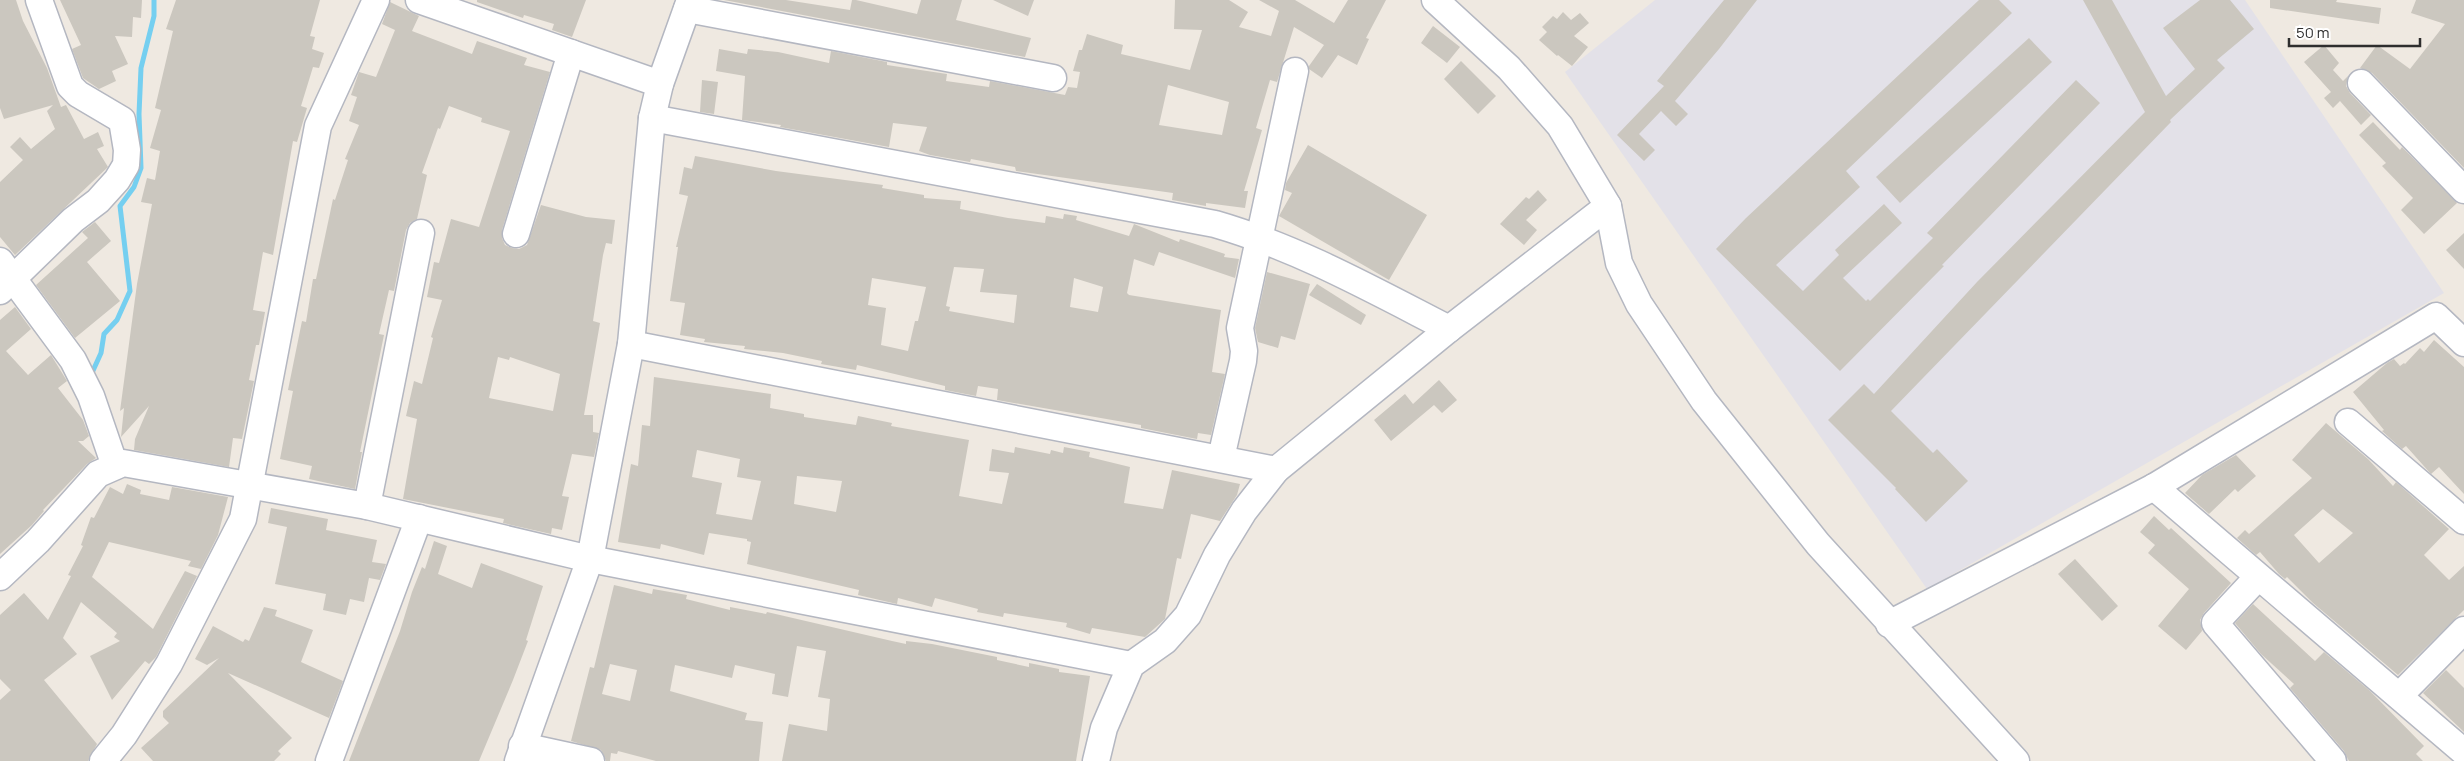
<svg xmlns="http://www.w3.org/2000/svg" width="2464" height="761" viewBox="0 0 2464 761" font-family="Manrope,sans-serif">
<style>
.industrial{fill:#e3e1e8}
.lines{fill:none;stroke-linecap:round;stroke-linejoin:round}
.stream{stroke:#75cff0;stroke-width:5}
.building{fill:#cbc7bf;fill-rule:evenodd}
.minor-casing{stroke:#b4b7c1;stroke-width:29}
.minor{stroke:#fff;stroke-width:26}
</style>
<rect width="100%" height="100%" fill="#efe9e1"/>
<polygon class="industrial" points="1655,0 2245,0 2444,293 1927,589 1565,72"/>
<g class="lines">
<polyline class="stream" points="91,375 101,353 104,334 117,320 130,291 120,206 134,187 141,168 139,114 141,68 154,16 154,0"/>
</g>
<g class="building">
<polygon points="0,0 16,0 23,21 47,68 61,107 66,105 84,139 98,132 104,146 97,149 108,167 15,255 0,237 0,182 23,160 10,147 20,137 31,149 55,129 47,111 53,105 4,119 0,108"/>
<polygon points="60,0 142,0 141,18 133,17 132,37 115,36 128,64 112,71 116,81 99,89 83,78 72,49 81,45"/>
<polygon points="176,0 320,0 310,36 315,37 312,49 324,53 319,68 313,67 301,106 307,108 297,142 293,141 273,255 263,252 253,310 265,312 259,345 256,345 249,380 254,381 242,439 233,438 229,467 134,450 135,439 149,406 121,437 124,408 120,411 137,284 152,204 141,202 147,178 155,180 160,151 150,148 161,110 155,108 173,31 166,29"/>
<polygon points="477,0 586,0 572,37 552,30 554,24 524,15 523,18 477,2"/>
<polygon points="724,0 786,0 850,10 852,0 856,0 917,14 921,0 962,0 956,20 1031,38 1025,57"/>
<polygon points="993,0 1034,0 1028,16"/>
<path d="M1175,0H1229L1248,12L1239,27L1271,36L1279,11L1259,0H1295L1334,23L1348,0H1386L1366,38L1369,39L1357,65L1338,55L1322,78L1309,69V66L1324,45L1294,27L1277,82L1270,80L1256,128L1262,130L1244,191H1248L1245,208L1206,203V206L1172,200L1173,193L1016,171L1015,167L971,159L970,162L930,155L919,151L927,127L893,123L889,147L780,127L781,125L742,120L745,76L716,71L719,49L747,54L748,49L778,52L829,63L831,51L887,62V65L947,74L946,81L989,87L990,81L1065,95L1068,87L1077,88L1080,72L1073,71L1079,50H1082L1087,34L1123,45L1121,54L1190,70L1202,30L1174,29ZM1168,85L1229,102L1222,135L1159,125Z"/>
<polygon points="1724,0 1757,0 1719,49 1675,101 1688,114 1676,126 1661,111 1639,134 1655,150 1644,161 1617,135 1664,86 1657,81"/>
<polygon points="1979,0 1999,0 2012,13 1846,171 1860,187 1776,265 1803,291 1839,255 1835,250 1884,204 1902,223 1843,278 1866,301 1868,299 1870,301 1933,238 1927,233 2076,80 2100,103 1942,265 1944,266 1840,371 1716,249 1746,218"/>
<polygon points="2083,0 2112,0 2166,96 2195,69 2163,28 2200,0 2230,0 2254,29 2217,60 2225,68 2170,120 2171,122 1891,411 1933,453 1937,449 1968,481 1926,522 1895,489 1896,488 1828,420 1864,384 1874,394 1977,282 2145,112"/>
<polygon points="2270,0 2337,0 2336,2 2381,8 2379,24 2270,8"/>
<polygon points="2416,0 2464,0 2464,168 2372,73 2360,68 2377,45 2410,69 2445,24 2411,13"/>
<path d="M390,2L419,16L412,31L472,54L477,41L527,58L524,65L550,72L502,230V238L505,245L512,248L519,249L527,245L541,205L586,217L615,220L612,244L606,243L603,255L593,321L600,323L584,415H593V432L599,433L594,457L572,454L562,496L569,497L562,530L552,528L551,534L503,523L504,519L403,499L417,419L406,416L414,381L422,384L433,338L431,337L442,300L427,297L434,262L439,263L451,219L479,227L510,131L481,122L482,118L449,106L440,129L438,128L422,173L427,175L417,219L410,223L406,230L394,291L389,290L379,334L384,335L360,452H362L355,489L309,479L312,466L280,459L293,391L288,390L302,321L306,322L313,279H316L333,199L335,200L348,160L345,159L359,125L349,121L357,97L351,95L359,72L376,77L395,30L382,24ZM498,357L509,360L510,357L560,374L553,411L489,398Z"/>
<polygon points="1563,12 1571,20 1580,13 1589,23 1574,36 1588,47 1572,66 1558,55 1557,56 1539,40 1547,32 1542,27 1553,16 1557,19"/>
<polygon points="1433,26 1460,47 1447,63 1421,43"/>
<polygon points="2029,38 2052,62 1900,203 1876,177"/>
<polygon points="2324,45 2339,63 2333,70 2343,81 2348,76 2346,86 2350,93 2371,115 2361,125 2340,101 2333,108 2324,98 2331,92 2304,62"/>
<polygon points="1461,61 1496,96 1478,114 1444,79"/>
<polygon points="702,80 718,82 714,114 700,112"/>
<polygon points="2373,122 2400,150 2402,147 2457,203 2424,234 2401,210 2413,198 2382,166 2386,163 2359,135"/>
<polygon points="1308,145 1427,215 1389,280 1279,216 1292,193 1285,190 1286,183"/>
<path d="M695,156L776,171L883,185L882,188L924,195V198L961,201L960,209L1008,218L1045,223L1046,216L1063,219L1064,214L1077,216L1076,220L1129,236L1134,224L1179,242L1180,239L1225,254L1224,257L1239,259L1235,278L1159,252L1154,266L1134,259L1127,293L1129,295L1221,310L1212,372L1225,374L1211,435L1198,433L1197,439L1141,428V425L997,400L998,389L978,386L976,396L945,390V386L857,365L856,370L821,364L822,361L783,353L744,349L745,346L704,342L705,339L680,335L685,303L670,301L678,247H676L688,196L679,194L684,167L692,169ZM954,267L984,269L980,292L1017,295L1014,323L949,311L950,307L946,306ZM872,278L926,287L918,321H915L908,351L881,345L886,308L868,305ZM1074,278L1103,287L1098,312L1070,307Z"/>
<polygon points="1538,190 1547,200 1526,220 1537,230 1524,245 1500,224 1526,197 1529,199"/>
<polygon points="95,222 111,241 87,262 120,301 75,338 36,285 88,238 82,232"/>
<polygon points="2464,233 2464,269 2446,250"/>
<polygon points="1267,272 1310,284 1295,340 1281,336 1278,348 1258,342 1255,328"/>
<polygon points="1317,284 1366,315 1361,325 1309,295"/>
<polygon points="15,307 31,329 6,351 28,375 51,355 67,381 58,388 83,420 89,436 83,441 78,441 96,458 87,464 43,510 44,511 32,525 0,554 0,320"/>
<polygon points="2434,340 2464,367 2464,494 2439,467 2431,474 2406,446 2402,449 2382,431 2384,430 2353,392 2387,363 2394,359 2400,366 2404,363 2405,364 2420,348 2424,352"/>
<path d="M654,377L771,394L770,408L804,414V417L856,425L858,416L892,423L891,426L969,440L959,496L1002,504L1009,473L989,471L992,449L1014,453L1015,447L1050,454L1051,450L1063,453L1064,447L1090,452L1089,457L1130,467L1124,503L1163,509L1172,470L1240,484L1237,495L1220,521L1191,514L1181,559L1177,558L1165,619L1145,637L1092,628L1090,634L1066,627L1067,623L1004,613L1003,617L977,612L978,609L935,598L932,607L898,598L897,604L858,595L859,590L747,564L751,542L747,541V539L709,533L704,555L661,544L660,549L618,542L631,464L638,466L642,425L650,426ZM697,450L740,459L737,477L761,481L752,520L716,514L722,483L692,477ZM797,476L842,481L836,512L794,504Z"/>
<polygon points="1439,380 1457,400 1442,413 1434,405 1391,441 1374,420 1405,394 1413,404"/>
<path d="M2326,423L2368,459L2393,486L2396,482L2449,529L2424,555L2449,580L2464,566V610L2398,675L2313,603L2287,577L2285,579L2279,574L2260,552L2256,555L2237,538L2245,530L2249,534L2312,478L2292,460ZM2323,509L2353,533L2319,563L2294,535Z"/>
<polygon points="2236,455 2256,476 2238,492 2235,489 2209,514 2185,493 2202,475"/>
<polygon points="127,484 141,490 140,494 169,500 172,487 228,497 218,535 201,569 188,566 191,561 109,542 92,577 153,629 185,571 197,576 156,657 149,664 145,661 112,700 90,656 120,641 114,637 117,633 81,602 63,638 77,654 44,680 97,744 88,761 0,761 0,700 11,690 0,679 0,615 24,593 48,620 71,576 68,575 83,546 81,545 91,517 94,518 110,487 123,494"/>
<polygon points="271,508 328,519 326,530 377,540 372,562 386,564 380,580 369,578 364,602 350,599 346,615 323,610 326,594 275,584 287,527 268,523"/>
<polygon points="2154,516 2169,530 2171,528 2231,583 2204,613 2200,620 2202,631 2186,650 2158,626 2189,589 2148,553 2155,545 2140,532"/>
<polygon points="434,541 447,546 438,574 472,588 481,563 543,586 526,640 528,641 513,680 479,761 349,761 400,631 412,592 422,567 425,569"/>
<polygon points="2075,559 2118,606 2102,621 2058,574"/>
<path d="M614,585L652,594L653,589L687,595L686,599L730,610V607L766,614L767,612L892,641L906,644V641L932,644L997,657V660L1029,667V663L1059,669V672L1090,676L1076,761H782L789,724L827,731L830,699L818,697L826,651L797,646L788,697L772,694L775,674L735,665L732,678L675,665L670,691L747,713L745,720L763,722L759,761H656L618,751L617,754L611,753L610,761H606L601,750L571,741L590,667L594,668ZM610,664L637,670L630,701L602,694Z"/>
<polygon points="2253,604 2315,661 2324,652 2370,691 2424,746 2416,754 2423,761 2349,761 2344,751 2290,688 2294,684 2261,654 2235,623"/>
<polygon points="264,607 277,610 275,616 313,630 301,662 343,681 329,718 228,673 292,738 278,751 281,754 274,761 153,761 141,748 169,723 163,717 163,711 219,658 207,665 195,659 213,626 243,642 245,639 249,641"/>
<polygon points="2446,670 2464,688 2464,732 2423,693"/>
</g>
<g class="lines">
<defs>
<g id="minor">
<polyline points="419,0 660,84"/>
<polyline points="1435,0 1509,68 1560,126 1608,206 1619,263 1639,304 1704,401 1818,544 2016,761"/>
<polyline points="687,9 1053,78"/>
<polyline points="2361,83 2464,190"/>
<path d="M652,118L1215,224C1298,248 1373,290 1449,329"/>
<polyline points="516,234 571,53"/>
<polyline points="0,261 73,360 91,396 115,466"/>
<polyline points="0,291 73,220 98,201 117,180 126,165 127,150 122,120 78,94 70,86 39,0"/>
<polyline points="631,344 1276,470"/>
<polyline points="2348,422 2464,521"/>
<polyline points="1221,458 1243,361 1244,351 1240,328 1295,71"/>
<polyline points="2154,487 2464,752"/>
<polyline points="367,506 421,233"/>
<polyline points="0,577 38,541 98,474 123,463 367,506 590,559 1131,665"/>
<polyline points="2258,577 2215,623 2333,761"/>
<polyline points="1889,624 2154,487 2436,316 2464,343"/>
<polyline points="2399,696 2464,630"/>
<polyline points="522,746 591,761"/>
<polyline points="103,761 124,735 169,664 243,519 318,126 376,0"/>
<polyline points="329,761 419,518"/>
<polyline points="518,761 590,559 631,344 652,118 660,84 690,0"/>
<polyline points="1096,761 1104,728 1131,665 1165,641 1188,615 1217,555 1244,511 1276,470 1449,329 1608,206"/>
</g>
</defs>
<use href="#minor" class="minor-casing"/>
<use href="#minor" class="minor"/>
</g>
<path d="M2289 38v8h131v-8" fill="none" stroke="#2e2e2e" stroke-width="2.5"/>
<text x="2296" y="38" font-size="15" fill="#2e2e2e" stroke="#ffffff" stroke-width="4" paint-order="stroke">50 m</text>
</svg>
